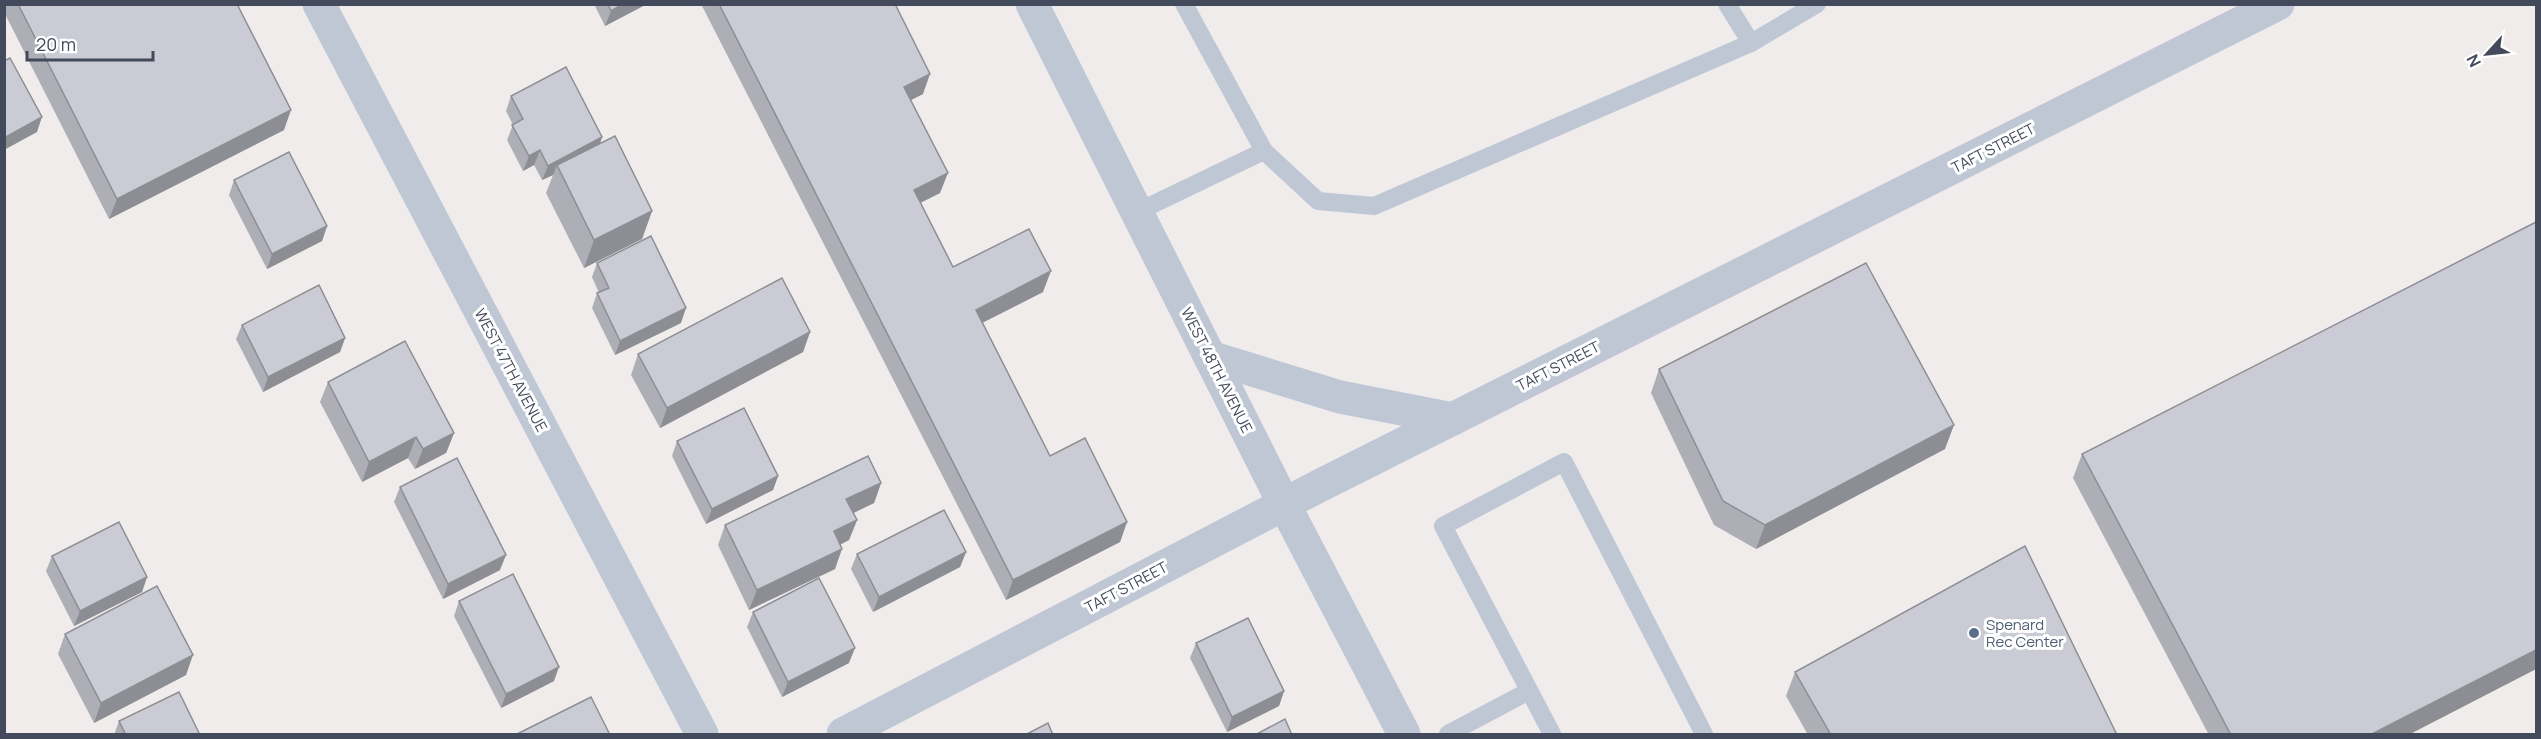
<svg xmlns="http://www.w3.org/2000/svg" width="2541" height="739" viewBox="0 0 2541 739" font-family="Manrope,sans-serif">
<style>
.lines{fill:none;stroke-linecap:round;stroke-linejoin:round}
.lane{stroke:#bfc7d5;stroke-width:18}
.street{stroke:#bfc7d5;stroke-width:33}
.wall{fill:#aeafb6}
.shaded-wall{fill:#8d8e94}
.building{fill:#cacbd4;stroke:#8d8e94;stroke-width:1.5}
.service-dot{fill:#5c6f8a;stroke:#fff;stroke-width:2}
.labels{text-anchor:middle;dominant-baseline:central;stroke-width:6;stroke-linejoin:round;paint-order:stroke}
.street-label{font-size:15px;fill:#424a5b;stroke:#fff}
.service-label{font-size:15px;fill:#4e5e75;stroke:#fff;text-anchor:start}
</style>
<rect width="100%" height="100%" fill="#efeceb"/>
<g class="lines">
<g class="lane">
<polyline points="1184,4 1264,151"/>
<polyline points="1727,4 1751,43"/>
<polyline points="1137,212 1264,151 1318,201 1374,206 1751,43 1817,4"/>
<polyline points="1448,734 1529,691"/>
<polyline points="1552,734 1443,526 1564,462 1704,734"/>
</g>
<g class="street">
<polyline points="319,4 702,734"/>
<polyline points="1032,4 1284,504 1404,734"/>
<polyline points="1210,357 1340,397 1453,419"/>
<polyline points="843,734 1321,485 2278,4"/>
</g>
</g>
<g class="wall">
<polygon points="4,4 237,4 284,130 109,219 4,12"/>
<polygon points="594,4 647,4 605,26"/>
<polygon points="701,4 895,4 923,94 911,100 940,193 920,203 953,267 1043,292 982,323 1050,456 1127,522 1120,542 1006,600"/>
<polygon points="511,96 602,137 600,144 652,211 642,239 584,268 546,193 553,175 542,180 534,165 523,171 507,140 513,125 506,111"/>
<polygon points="234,180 327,226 322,241 267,269 229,195"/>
<polygon points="597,263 681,323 615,355 592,308 597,293 599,293 592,277"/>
<polygon points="242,325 345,338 340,352 263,392 236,339"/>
<polygon points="810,332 803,352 660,428 631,375 638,354"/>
<polygon points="1659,369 1945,449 1756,549 1714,525 1651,393"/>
<polygon points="328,382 454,433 446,453 415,469 408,458 362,482 320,402"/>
<polygon points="677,441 778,476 773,490 706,524 672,456"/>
<polygon points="2082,454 2536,669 2408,735 2209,735 2073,478"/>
<polygon points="881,483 874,503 853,513 857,520 849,540 840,545 835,569 749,610 718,545 725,525"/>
<polygon points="400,487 500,570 443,599 394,502"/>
<polygon points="966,552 960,567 873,612 851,569 857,554"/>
<polygon points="52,556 147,577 142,592 74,626 46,571"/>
<polygon points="459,601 554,681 501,708 454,616"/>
<polygon points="753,612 849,663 782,697 747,627"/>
<polygon points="65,634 186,675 94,723 58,654"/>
<polygon points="1196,643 1284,691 1279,706 1227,732 1190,658"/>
<polygon points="1795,672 2117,735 1808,735 1786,696"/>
<polygon points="119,721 200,735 114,735"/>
</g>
<g class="shaded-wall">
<polygon points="623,4 647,4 605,26 611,11"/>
<polygon points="930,74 923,94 897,107 904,87"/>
<polygon points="291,110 284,130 109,219 117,199"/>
<polygon points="42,117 37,132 4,150 4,138"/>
<polygon points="602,137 597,152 557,165 553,175 542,180 548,166"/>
<polygon points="540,150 534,165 523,171 529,156"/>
<polygon points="948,173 940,193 906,210 914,190"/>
<polygon points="652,211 642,239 584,268 594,240"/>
<polygon points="327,226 322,241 267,269 272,254"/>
<polygon points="1051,271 1043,292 968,330 976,310"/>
<polygon points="686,308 681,323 615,355 620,341"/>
<polygon points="810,332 803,352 660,428 667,408"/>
<polygon points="345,338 340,352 263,392 268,377"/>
<polygon points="1954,425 1945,449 1756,549 1765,525"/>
<polygon points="454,433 446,453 415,469 423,449"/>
<polygon points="416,437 408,458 362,482 369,462"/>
<polygon points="778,476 773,490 706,524 712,509"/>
<polygon points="881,483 874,503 839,520 846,499"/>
<polygon points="857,520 849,540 827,551 834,531"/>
<polygon points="1127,522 1120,542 1006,600 1013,580"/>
<polygon points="842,549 835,569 749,610 757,590"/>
<polygon points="966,552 960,567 873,612 879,597"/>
<polygon points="506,555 500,570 443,599 448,584"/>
<polygon points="147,577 142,592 74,626 80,611"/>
<polygon points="855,648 849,663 782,697 788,682"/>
<polygon points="2536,650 2536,669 2408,735 2370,735"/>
<polygon points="193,655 186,675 94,723 101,703"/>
<polygon points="559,667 554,681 501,708 506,694"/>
<polygon points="1284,691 1279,706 1227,732 1232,717"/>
</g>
<g class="building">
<polygon points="18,4 237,4 291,110 117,199"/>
<polygon points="608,4 623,4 611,11"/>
<polygon points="719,4 895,4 930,74 904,87 948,173 914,190 953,267 1029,229 1051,271 976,310 1050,456 1085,438 1127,522 1013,580"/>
<polygon points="10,58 42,117 4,138 4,61"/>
<polygon points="566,67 602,137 548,166 540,150 529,156 512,125 523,119 511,96"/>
<polygon points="615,136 652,211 594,240 557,165"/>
<polygon points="289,152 327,226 272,254 234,180"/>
<polygon points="2536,222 2536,650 2370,735 2231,735 2082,454"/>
<polygon points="651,236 686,308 620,341 597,293 609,288 597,263"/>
<polygon points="1866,263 1954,425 1765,525 1723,501 1659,369"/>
<polygon points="782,278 810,332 667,408 638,354"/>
<polygon points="319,285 345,338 268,377 242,325"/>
<polygon points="405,341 454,433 423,449 416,437 369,462 328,382"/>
<polygon points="744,408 778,476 712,509 677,441"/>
<polygon points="868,456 881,483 846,499 857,520 834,531 842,549 757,590 725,525"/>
<polygon points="457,458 506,555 448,584 400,487"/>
<polygon points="944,510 966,552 879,597 857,554"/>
<polygon points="119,522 147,577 80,611 52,556"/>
<polygon points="2025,546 2117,735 1831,735 1795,672"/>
<polygon points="513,574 559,667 506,694 459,601"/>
<polygon points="819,578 855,648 788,682 753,612"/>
<polygon points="157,586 193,655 101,703 65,634"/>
<polygon points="1248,618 1284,691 1232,717 1196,643"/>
<polygon points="179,692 200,735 126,735 119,721"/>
<polygon points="591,697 610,735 515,735"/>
<polygon points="1285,719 1292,735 1255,735"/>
<polygon points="1048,723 1053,735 1025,735"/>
</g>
<circle class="service-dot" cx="1974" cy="633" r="6"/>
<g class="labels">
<g class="street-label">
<text transform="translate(1993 148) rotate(-27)">TAFT STREET</text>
<text transform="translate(1558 366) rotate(-27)">TAFT STREET</text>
<text transform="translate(511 370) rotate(62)">WEST 47TH AVENUE</text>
<text transform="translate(1217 370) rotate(63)">WEST 48TH AVENUE</text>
<text transform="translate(1126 587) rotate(-28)">TAFT STREET</text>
</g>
<g class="service-label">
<text x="1986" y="624">Spenard<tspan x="1986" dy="17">Rec Center</tspan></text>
</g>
</g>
<rect width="2541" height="739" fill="none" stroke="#424a5b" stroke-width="12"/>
<g transform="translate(2487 54) rotate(243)" stroke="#ffffff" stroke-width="4.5" paint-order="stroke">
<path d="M0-4.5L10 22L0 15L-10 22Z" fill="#424a5b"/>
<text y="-9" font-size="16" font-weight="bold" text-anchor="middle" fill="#424a5b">N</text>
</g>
<path d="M27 51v9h126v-9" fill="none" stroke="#424a5b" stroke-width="3"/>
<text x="36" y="51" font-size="18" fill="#424a5b" stroke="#ffffff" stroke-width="4.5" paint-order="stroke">20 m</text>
</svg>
